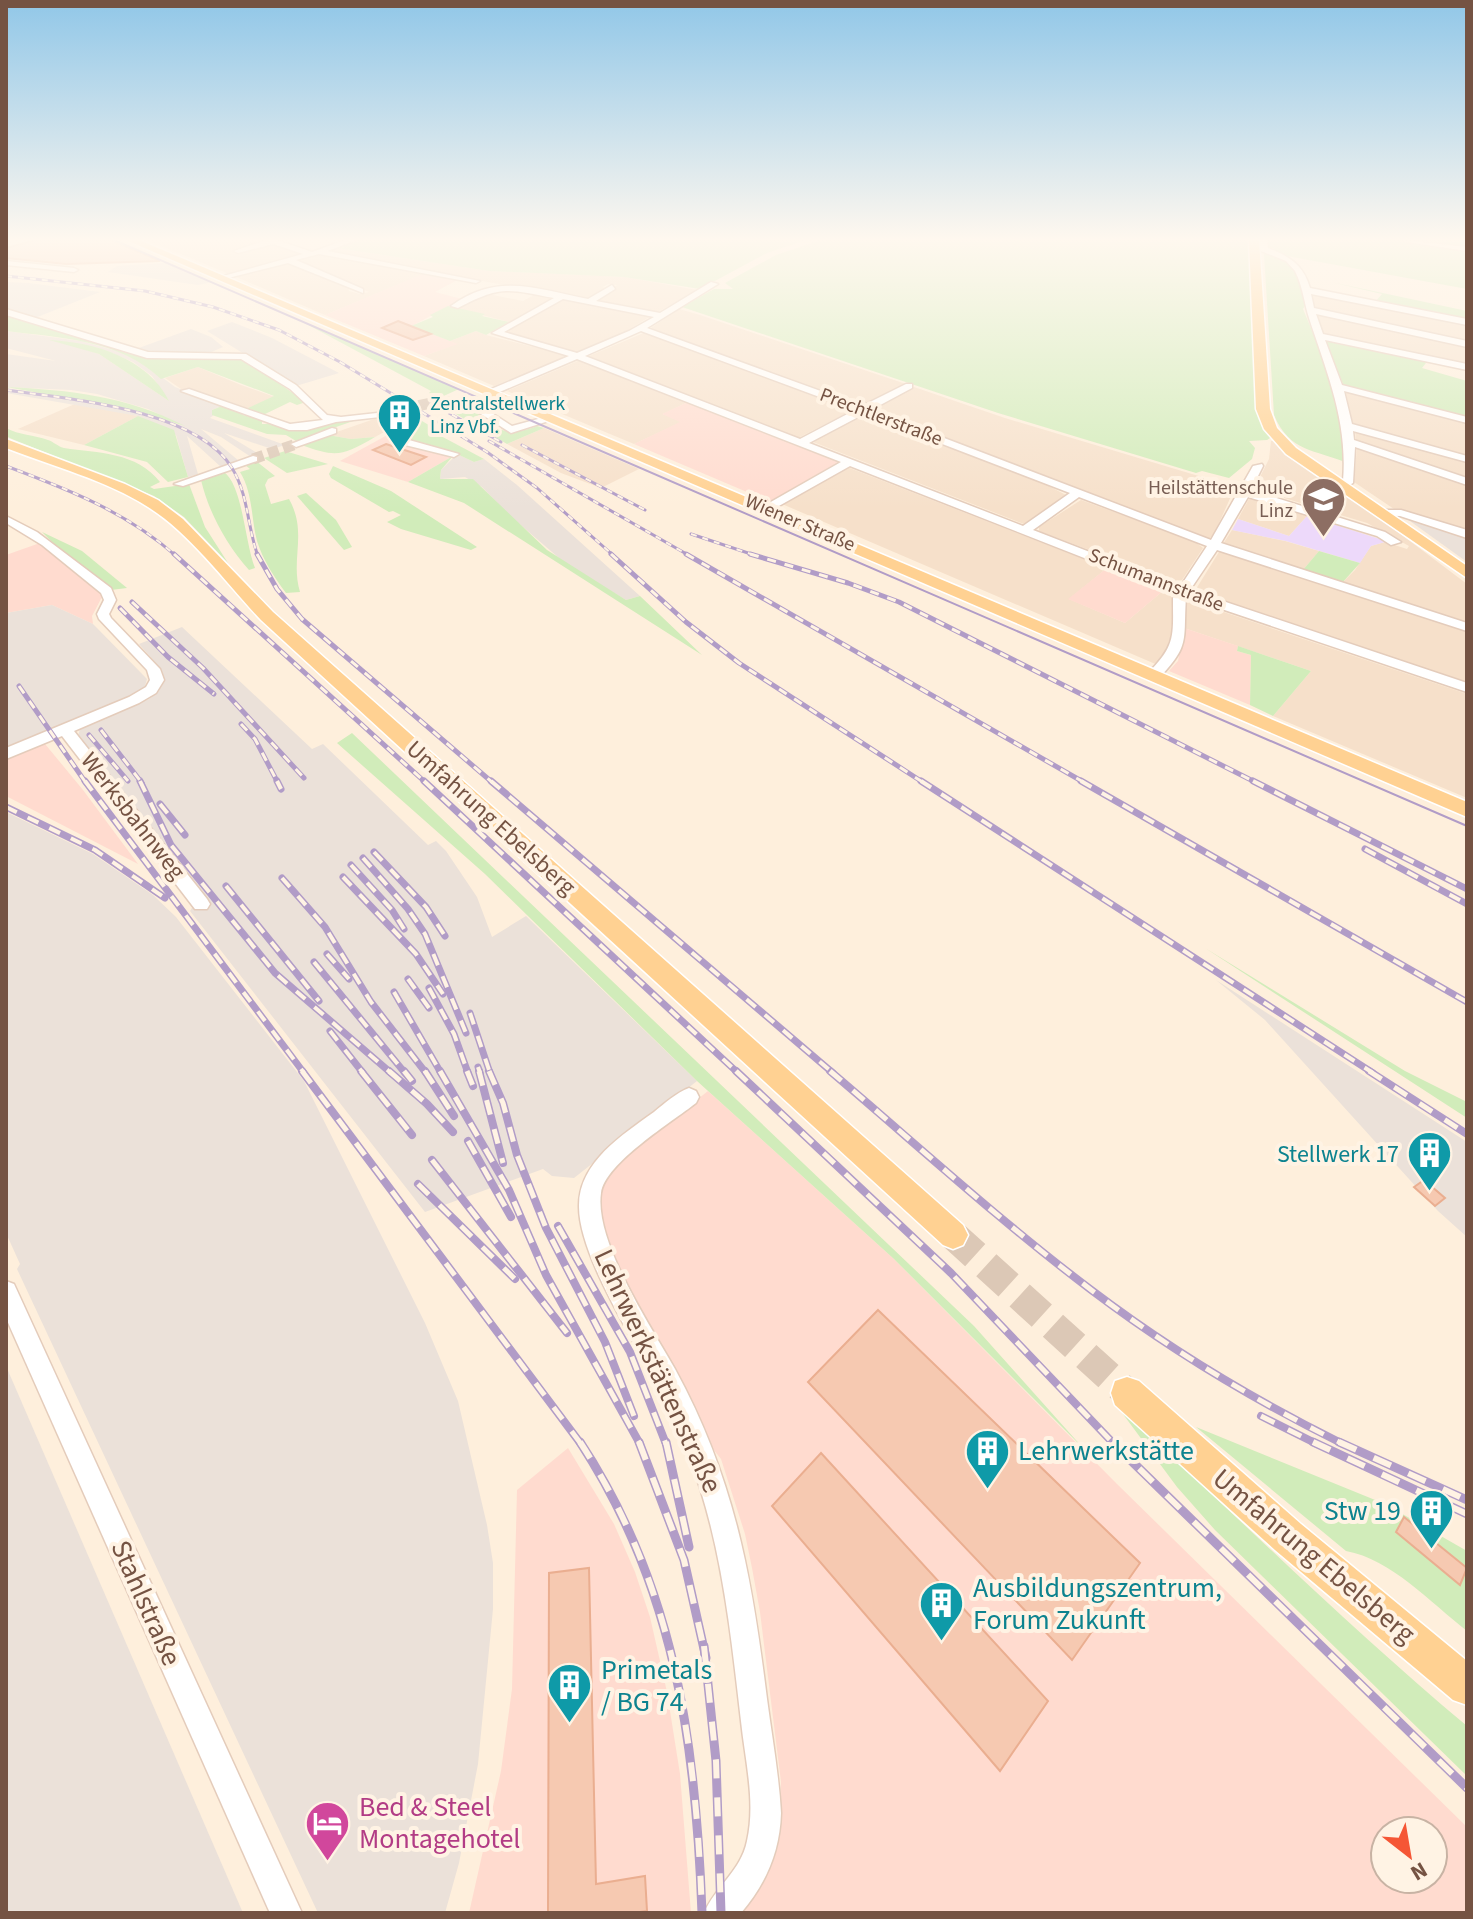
<svg xmlns="http://www.w3.org/2000/svg" width="1473" height="1919" viewBox="0 0 1473 1919" font-family="'Source Sans 3',sans-serif">
<style>
.residential{fill:#f6e0ca}
.commercial{fill:#ffdbcf;fill-rule:evenodd}
.industrial{fill:#ebe1d9;fill-rule:evenodd}
.education{fill:#edd9fa}
.green{fill:#d1ecba}
.building{fill:#f6c9b1;stroke:#eaae90;stroke-width:2}
.lines{fill:none;stroke-linecap:round;stroke-linejoin:round}
.minor-tunnel{stroke:#dcc8b6;stroke-width:11;stroke-dasharray:11 5;stroke-linecap:butt}
.major-tunnel{stroke:#dcc8b6;stroke-width:30;stroke-dasharray:30 15;stroke-linecap:butt}
.minor-casing{stroke:#e4ccbb;stroke-width:3}
.major-casing{stroke:#fff;stroke-width:3}
.minor{fill:#fff;fill-rule:evenodd}
.major{fill:#ffd192;fill-rule:evenodd}
.tram{stroke:#b19cc7;stroke-width:2}
.rail-far4-casing{stroke:#b19cc7;stroke-width:3}
.rail-far3-casing{stroke:#b19cc7;stroke-width:5}
.rail-far2-casing{stroke:#b19cc7;stroke-width:7}
.rail-far1-casing{stroke:#b19cc7;stroke-width:8}
.rail-casing{stroke:#b19cc7;stroke-width:9}
.rail-far4{stroke:#fff3e4;stroke-width:2;stroke-dasharray:6;stroke-linecap:butt}
.rail-far3{stroke:#fff3e4;stroke-width:3;stroke-dasharray:9;stroke-linecap:butt}
.rail-far2{stroke:#fff3e4;stroke-width:4;stroke-dasharray:12;stroke-linecap:butt}
.rail-far1{stroke:#fff3e4;stroke-width:5;stroke-dasharray:15;stroke-linecap:butt}
.rail{stroke:#fff3e4;stroke-width:6;stroke-dasharray:19;stroke-linecap:butt}
.labels{text-anchor:middle;dominant-baseline:central;stroke-width:8;stroke-linejoin:round;paint-order:stroke}
.far-culture-label{font-size:20px;fill:#0d838f;stroke:#fff3e4;text-anchor:start}
.far-street-label{font-size:20px;fill:#755343;stroke:#fff3e4}
.far-education-label{font-size:20px;fill:#785e54;stroke:#fff3e4;text-anchor:end}
.street-label{font-size:24px;fill:#755343;stroke:#fff3e4}
.culture-label{font-size:24px;fill:#0d838f;stroke:#fff3e4;text-anchor:end}
.near-street-label{font-size:28px;fill:#755343;stroke:#fff3e4}
.near-culture-label{font-size:28px;fill:#0d838f;stroke:#fff3e4;text-anchor:start}
.near-hotel-label{font-size:28px;fill:#b23c85;stroke:#fff3e4;text-anchor:start}
</style>
<rect width="100%" height="100%" fill="#feefdc"/>
<g class="residential">
<polygon points="147,240 263,240 268,242 234,250 272,243 303,254 229,274"/>
<polygon points="337,248 489,271 625,277 697,290 656,313 594,301 617,285 608,284 603,287 606,289 588,300 328,253"/>
<polygon points="319,254 337,257 426,273 325,315 234,276 289,263 348,286 349,291 360,294 369,292 294,261"/>
<polygon points="1309,291 1467,322 1467,343 1314,309"/>
<polygon points="483,293 523,301 536,294 553,298 509,322 455,308"/>
<polygon points="563,299 650,315 651,316 623,333 577,352 504,335 501,331"/>
<polygon points="679,309 700,315 906,384 865,405 859,405 651,328"/>
<polygon points="1314,313 1467,345 1467,366 1322,335"/>
<polygon points="476,331 486,335 569,356 494,386 424,356 456,344 450,341"/>
<polygon points="646,332 851,408 853,410 798,438 589,356"/>
<polygon points="580,360 688,402 663,414 682,422 634,444 507,391"/>
<polygon points="198,367 241,385 275,397 246,409 184,391 165,378"/>
<polygon points="914,387 1005,418 1242,489 1239,495 1232,494 1215,532 1210,538 1205,538 873,411 874,408"/>
<polygon points="1350,391 1467,423 1467,457 1352,424 1346,393"/>
<polygon points="77,403 138,416 84,445 18,429"/>
<polygon points="859,416 1031,477 1066,495 1024,524 813,442"/>
<polygon points="380,417 385,419 390,429 375,437 351,439 328,435"/>
<polygon points="544,428 639,469 601,488 561,473 507,444"/>
<polygon points="1355,430 1467,461 1467,480 1356,441"/>
<polygon points="1271,441 1277,441 1467,584 1467,623 1342,583 1355,570 1371,546 1385,542 1407,549 1409,546 1367,523 1254,489 1269,459"/>
<polygon points="1357,447 1467,483 1467,532 1394,509 1354,482"/>
<polygon points="847,467 1107,568 1069,599 1125,623 1164,590 1169,593 1173,600 1175,632 1160,666 782,504"/>
<polygon points="1250,497 1307,516 1289,536 1238,519"/>
<polygon points="1081,500 1194,541 1203,548 1182,580 1175,582 1039,531 1039,527"/>
<polygon points="1232,530 1285,541 1319,551 1303,570 1223,544"/>
<polygon points="1223,551 1467,632 1467,684 1200,593 1196,589 1219,552"/>
<polygon points="1185,599 1467,694 1467,798 1273,716 1311,671 1184,628"/>
</g>
<g class="commercial">
<polygon points="427,272 461,278 435,292 462,299 412,326 458,344 424,356 325,315"/>
<polygon points="688,402 839,462 841,464 773,503 634,444 680,422 662,414"/>
<polygon points="391,433 394,433 453,456 408,482 340,461"/>
<polygon points="40,543 103,595 92,616 93,624 52,605 6,613 6,555"/>
<polygon points="1107,568 1164,590 1125,623 1068,599"/>
<polygon points="1184,628 1238,646 1237,651 1251,655 1250,705 1169,671 1178,661"/>
<polygon points="45,744 83,790 138,864 6,796 6,760"/>
<path d="M708,1091L894,1259L1117,1484L1467,1827V1913H738L779,1822L781,1782L760,1612L752,1568L745,1534L721,1459L702,1435L675,1373L610,1250L600,1219L597,1194L610,1169ZM1385,1831H1433V1879H1385Z"/>
<polygon points="568,1448 614,1524 635,1572 650,1617 667,1692 680,1774 691,1913 469,1913 501,1771 512,1689 517,1490"/>
</g>
<g class="industrial">
<polygon points="165,263 212,282 198,285 108,272 117,266"/>
<polygon points="6,282 28,283 100,292 35,318 6,310"/>
<polygon points="232,322 272,338 339,373 296,386 207,331"/>
<polygon points="191,329 211,337 223,347 209,353 171,355 136,349"/>
<path d="M6,331L81,341L121,352L142,362L175,387L222,406L212,410L215,414L210,418L285,445L272,449L224,433L259,454L251,457L221,437L201,429L239,461L221,467L187,436L198,474L188,477L176,435L138,416L6,393V388L85,400L133,410L184,426L148,409L97,394L71,390L6,387V354L56,361L6,348ZM61,341L109,352L133,362L152,376L169,401L99,354Z"/>
<polygon points="457,454 474,462 484,459 517,485 640,596 626,600 566,564 509,515 482,487 465,477 440,479 441,470"/>
<polygon points="1403,516 1467,536 1467,562"/>
<polygon points="52,605 93,624 147,679 145,686 138,693 6,748 6,613"/>
<polygon points="182,627 312,749 323,744 428,845 436,841 446,851 477,897 492,937 526,916 697,1081 574,1178 552,1176 543,1169 425,1212 190,911 202,892 78,736 80,729 149,699 159,691 164,677 161,669 139,644"/>
<polygon points="6,812 93,854 153,895 176,917 304,1081 425,1323 458,1401 487,1525 493,1563 493,1609 478,1764 459,1863 445,1913 318,1913 17,1269 20,1264 6,1233"/>
<polygon points="1216,980 1467,1142 1467,1237 1438,1211 1265,1020"/>
<polygon points="6,1366 243,1913 6,1913"/>
</g>
<polygon class="education" points="1307,516 1383,540 1385,542 1371,546 1360,563 1286,541 1232,530 1238,519 1289,536"/>
<g class="green">
<polygon points="356,240 806,240 767,253 700,289 624,277 489,271 337,248"/>
<polygon points="821,240 1248,240 1260,408 1273,436 1267,440 1249,441 1255,448 1252,459 1229,478 1202,471 1196,473 998,413 682,307 714,289 733,289 725,283 776,255"/>
<polygon points="1265,240 1467,240 1467,289 1287,256 1266,249"/>
<path d="M1269,253C1296,260 1299,280 1306,304L1303,309L1336,388L1347,463C1315,449 1290,453 1274,415L1264,254Z"/>
<polygon points="1331,282 1467,311 1467,321 1375,302 1382,294"/>
<polygon points="448,306 485,314 482,316 509,322 486,335 476,331 450,341 411,326 433,317 430,315"/>
<path d="M6,314L141,355L242,358L306,402L297,405L290,402L263,415L246,409L274,396L198,367L161,379C119,339 60,338 6,331Z"/>
<polygon points="299,320 459,389 437,399 429,393 431,391"/>
<polygon points="1324,338 1429,359 1422,368 1467,381 1467,419 1343,384"/>
<path d="M49,340C94,342 148,358 169,401L99,354Z"/>
<path d="M6,387C70,390 127,396 185,426L133,410Z"/>
<path d="M453,403C492,407 487,446 537,426L544,428L507,444L439,404Z"/>
<polygon points="222,406 241,412 243,415 262,420 262,424 330,423 359,419 296,441 286,435 267,434 212,415 212,410"/>
<polygon points="407,412 442,433 439,435 484,459 474,462 457,454 409,442 394,418"/>
<polygon points="138,416 174,430 188,477 168,482 147,462 84,445"/>
<path d="M6,428C19,435 34,435 48,440C54,442 57,446 64,448C98,453 137,452 160,482L150,487L154,489L189,484L205,527L228,563L184,517L154,496L12,439L6,436Z"/>
<path d="M328,435L351,439L375,437C341,457 336,457 301,445Z"/>
<polygon points="285,451 328,464 287,473 264,458"/>
<polygon points="453,456 441,470 440,479 473,479 547,550 626,600 640,596 702,655 464,503 408,482"/>
<path d="M256,461L275,476L268,479L265,485L271,504L289,499C308,533 290,559 300,592L286,593C274,577 263,560 257,541C251,518 253,493 240,472L250,469L245,465Z"/>
<polygon points="333,466 391,491 477,547 471,550 401,529 387,522 401,515 393,511 389,512 331,478 329,474"/>
<path d="M224,472C243,486 245,544 255,568L249,570C226,544 209,513 201,480Z"/>
<polygon points="306,493 336,520 352,547 344,550 297,496"/>
<polygon points="42,532 82,551 127,588 111,590 69,559"/>
<polygon points="1319,551 1360,563 1342,583 1303,570"/>
<polygon points="1238,646 1311,671 1273,716 1250,705 1251,655 1237,651"/>
<polygon points="352,733 974,1326 1083,1448 894,1259 697,1081 485,874 337,743"/>
<polygon points="1205,948 1405,1071 1467,1102 1467,1118"/>
<path d="M1117,1406C1234,1513 1346,1625 1467,1726V1776L1215,1530L1177,1487Z"/>
<path d="M1196,1427L1385,1504L1467,1551V1631C1431,1603 1391,1559 1346,1551Z"/>
</g>
<g class="building">
<polygon points="36,240 111,240 160,261 66,264 6,258 6,248"/>
<polygon points="398,321 431,334 413,340 382,328"/>
<polygon points="386,444 426,457 411,465 373,450"/>
<polygon points="1424,1180 1445,1198 1435,1206 1414,1187"/>
<polygon points="878,1310 1140,1563 1072,1660 808,1382"/>
<polygon points="821,1453 1048,1701 1000,1771 772,1506"/>
<polygon points="1404,1517 1467,1568 1460,1585 1396,1532"/>
<polygon points="589,1568 596,1884 645,1876 647,1911 632,1913 548,1913 549,1573"/>
</g>
<g class="lines">
<g class="minor-tunnel">
<polyline points="403,409 441,401"/>
<polyline points="253,459 296,444"/>
</g>
<polyline class="major-tunnel" points="953,1235 1127,1393"/>
<defs>
<g id="minor">
<polygon points="277,240 312,252 345,240 356,240 328,251 480,281 476,283 319,254 296,260 363,289 363,293 288,263 220,280 216,278 303,254 273,244 238,253 234,251 266,240"/>
<path d="M1259,240H1267L1268,248C1290,257 1303,264 1310,288L1467,319V325L1311,294L1314,308L1467,341V347L1316,314L1323,334L1467,364V370L1325,340L1342,385L1467,417V423L1344,391L1352,424L1467,456V462L1353,431L1354,440L1467,478V485L1355,447L1353,483L1344,488H1336V484L1343,481C1348,422 1327,373 1309,318C1304,302 1303,287 1295,271L1286,261L1261,251Z"/>
<polygon points="1403,240 1467,247 1467,251 1407,242"/>
<polygon points="6,261 74,268 78,270 74,272 6,265"/>
<path d="M711,282L718,284L647,328L862,406L906,384H912V388L871,410L1211,540L1253,466L1262,464L1263,466L1251,490L1385,532L1401,542L1391,545L1377,536L1248,497L1221,543L1467,623V631L1217,550L1190,590L1467,683V692L1186,597C1183,641 1191,645 1158,679H1148V673C1176,645 1173,636 1173,598L1176,594L850,466L770,511H762V507L841,462L577,359L495,394H489V390L569,356L492,333L554,298C507,289 501,285 458,308L451,306C498,272 536,289 588,299L612,285L615,289L596,301L660,313ZM563,299L654,317L629,331L577,353L504,332ZM641,331L852,409L855,410L800,439L585,356ZM864,414L1070,493L1023,526L809,443ZM1079,497L1207,546L1180,587L1033,530Z"/>
<polygon points="6,309 148,352 246,354 296,385 327,415 341,417 386,412 394,417 409,440 459,454 454,457 401,444 386,421 380,417 336,422 307,430 289,430 181,391 189,389 290,424 323,420 290,389 241,359 147,358 6,315"/>
<polygon points="441,398 470,399 512,426 553,415 558,418 511,433 465,404 438,403 438,399"/>
<polygon points="332,428 336,429 336,433 296,447 291,444"/>
<polygon points="253,456 257,457 257,461 183,486 174,484"/>
<polygon points="1381,510 1401,510 1467,530 1467,538 1400,516 1377,515 1377,511"/>
<polygon points="6,516 37,532 111,588 116,600 109,614 111,618 160,669 164,680 156,693 139,703 74,731 207,899 210,904 207,909 195,909 62,736 6,759 6,748 129,697 146,687 150,680 147,670 99,619 97,614 104,600 101,593 42,545 6,523"/>
<path d="M689,1088L696,1091L699,1097L696,1103C672,1122 605,1163 601,1193C594,1242 651,1326 675,1369C735,1479 752,1578 767,1699C772,1737 779,1775 781,1813C780,1851 766,1884 741,1913H704C715,1887 741,1871 747,1841C756,1802 745,1760 741,1721C727,1601 717,1499 659,1389C636,1344 579,1256 579,1207C578,1163 622,1135 654,1112C665,1103 676,1093 689,1088Z"/>
<polygon points="6,1281 14,1284 302,1913 270,1913 6,1318"/>
</g>
<g id="major">
<polygon points="126,240 139,240 1467,802 1467,817"/>
<polygon points="1249,240 1259,240 1270,409 1277,428 1296,448 1467,566 1467,578 1286,454 1264,429 1256,409"/>
<path d="M6,439L125,484L158,500L183,519L273,612L963,1225L968,1235L963,1245L953,1249L943,1245L261,620C227,584 190,533 148,507C106,480 52,466 6,448Z"/>
<polygon points="1127,1377 1139,1381 1301,1524 1467,1661 1467,1705 1453,1700 1275,1550 1115,1405 1111,1393 1115,1381"/>
</g>
</defs>
<use href="#minor" class="minor-casing"/>
<use href="#major" class="major-casing"/>
<use href="#minor" class="minor"/>
<use href="#major" class="major"/>
<polyline class="tram" points="114,240 1467,826"/>
<defs>
<g id="rail-far4">
<polyline points="6,276 145,291 213,307 279,330 340,362 487,452 537,488 614,556"/>
<path d="M6,390C69,399 196,409 232,468C249,496 247,527 258,556"/>
<polyline points="431,403 501,442"/>
<polyline points="489,441 690,556"/>
<polyline points="522,445 645,510"/>
<path d="M6,466C67,489 127,512 176,556"/>
<polyline points="691,534 757,556"/>
</g>
<g id="rail-far3">
<polyline points="174,554 426,783"/>
<polyline points="257,554 277,589 302,619 493,783"/>
<polyline points="611,554 686,622 739,663 924,783"/>
<polyline points="686,554 1085,783"/>
<polyline points="750,554 848,583 899,602 1257,783"/>
<polyline points="132,602 203,668 304,778"/>
<polyline points="120,608 168,657 214,694"/>
<polyline points="19,686 86,783"/>
<polyline points="241,724 255,739 278,783"/>
<polyline points="101,730 142,783"/>
<polyline points="89,735 128,781"/>
</g>
<g id="rail-far2">
<polyline points="85,781 304,1073"/>
<polyline points="140,781 171,845 275,973 391,1073"/>
<polyline points="277,781 281,789"/>
<polyline points="424,781 738,1073"/>
<polyline points="491,781 833,1073"/>
<polyline points="921,781 1373,1073"/>
<polyline points="1081,781 1467,1002"/>
<polyline points="1253,781 1467,889"/>
<polyline points="160,804 185,835"/>
<polyline points="6,807 95,850 165,898"/>
<polyline points="1365,849 1467,904"/>
<polyline points="374,852 426,907 445,936"/>
<polyline points="363,858 408,909 425,934 466,1033"/>
<polyline points="351,865 392,910 404,929"/>
<polyline points="343,877 416,954 443,994"/>
<polyline points="282,878 325,927 371,1002 426,1073"/>
<polyline points="226,886 319,1001"/>
<polyline points="327,954 349,979"/>
<polyline points="314,962 405,1073"/>
<polyline points="408,979 429,1008"/>
<polyline points="429,988 454,1034 468,1073"/>
<polyline points="394,992 441,1073"/>
<polyline points="470,1013 490,1073"/>
<polyline points="330,1031 363,1073"/>
<polyline points="478,1067 480,1073"/>
</g>
<g id="rail-far1">
<polyline points="302,1071 581,1444"/>
<polyline points="361,1071 412,1135"/>
<polyline points="389,1071 427,1104 453,1132"/>
<polyline points="404,1071 412,1081"/>
<polyline points="425,1071 454,1116"/>
<polyline points="440,1071 509,1190 546,1275 640,1444"/>
<polyline points="467,1071 473,1086"/>
<polyline points="479,1071 503,1163"/>
<polyline points="489,1071 503,1103 517,1155 546,1228 605,1342 634,1416"/>
<polyline points="736,1071 951,1273 1114,1444"/>
<path d="M830,1071C916,1144 1000,1221 1090,1289C1169,1349 1254,1400 1343,1444"/>
<polyline points="1369,1071 1467,1134"/>
<polyline points="468,1141 511,1217"/>
<polyline points="432,1160 567,1333"/>
<polyline points="418,1184 515,1279"/>
<polyline points="558,1226 630,1352 666,1444"/>
<polyline points="1261,1416 1317,1444"/>
</g>
<g id="rail">
<path d="M580,1442C675,1587 696,1743 702,1913"/>
<polyline points="639,1442 684,1560 706,1658"/>
<polyline points="666,1442 689,1547"/>
<polyline points="1112,1442 1467,1788"/>
<polyline points="1313,1442 1467,1514"/>
<polyline points="1339,1442 1467,1500"/>
<polyline points="704,1646 716,1761 721,1913"/>
</g>
</defs>
<use href="#rail-far4" class="rail-far4-casing"/>
<use href="#rail-far3" class="rail-far3-casing"/>
<use href="#rail-far2" class="rail-far2-casing"/>
<use href="#rail-far1" class="rail-far1-casing"/>
<use href="#rail" class="rail-casing"/>
<use href="#rail-far4" class="rail-far4"/>
<use href="#rail-far3" class="rail-far3"/>
<use href="#rail-far2" class="rail-far2"/>
<use href="#rail-far1" class="rail-far1"/>
<use href="#rail" class="rail"/>
</g>
<linearGradient id="sky" x2="0" y2="1"><stop stop-color="#91c7e8"/><stop offset="0.47" stop-color="#fff8ef"/><stop offset="1" stop-color="#fff8ef" stop-opacity="0"/></linearGradient>
<rect width="1473" height="509" fill="url(#sky)"/>
<defs>
<symbol id="building-pin" viewBox="-11 -11 22 30"><path d="M0 17L-7.5 6A9.5 9.5 0 1 1 7.5 6Z" fill="#0f9aa8" stroke="#fff3e4"/><path d="M-4-6H4V6H1V3H-1V6H-4ZM-2.5-4.3h1.7v1.8h-1.7ZM.8-4.3h1.7v1.8H.8ZM-2.5-1h1.7V.8h-1.7ZM.8-1h1.7V.8H.8Z" fill="#fff"/></symbol>
<symbol id="school-pin" viewBox="-11 -11 22 30"><path d="M0 17L-7.5 6A9.5 9.5 0 1 1 7.5 6Z" fill="#8d6e63" stroke="#fff3e4"/><path d="M0-5L7-2L0 1L-7-2ZM-4 1L0 2.5L4 1V4Q0 6-4 4Z" fill="#fff"/></symbol>
<symbol id="hotel-pin" viewBox="-11 -11 22 30"><path d="M0 17L-7.5 6A9.5 9.5 0 1 1 7.5 6Z" fill="#d1479c" stroke="#fff3e4"/><path d="M-6-4.5h1.5V1H6V5H4.5V3h-9V5H-6ZM-4 0a1.8 1.8 0 1 1 3.6 0ZM.5 0V-2.5h3Q6-2.5 6 0Z" fill="#fff"/></symbol>
</defs>
<g fill-rule="evenodd">
<use href="#building-pin" x="374" y="390" width="51" height="69"/>
<use href="#school-pin" x="1298" y="474" width="51" height="69"/>
<use href="#building-pin" x="1404" y="1128" width="51" height="69"/>
<use href="#building-pin" x="962" y="1426" width="51" height="69"/>
<use href="#building-pin" x="1406" y="1486" width="51" height="69"/>
<use href="#building-pin" x="916" y="1578" width="51" height="69"/>
<use href="#building-pin" x="544" y="1660" width="51" height="69"/>
<use href="#hotel-pin" x="302" y="1798" width="51" height="69"/>
</g>
<g class="labels">
<g class="far-culture-label">
<text x="430" y="404">Zentralstellwerk<tspan x="430" dy="23">Linz Vbf.</tspan></text>
</g>
<g class="far-street-label">
<text transform="translate(881 417) rotate(21)">Prechtlerstraße</text>
<text transform="translate(800 523) rotate(23)">Wiener Straße</text>
<text transform="translate(1156 580) rotate(21)">Schumannstraße</text>
</g>
<g class="far-education-label">
<text x="1293" y="488">Heilstättenschule<tspan x="1293" dy="23">Linz</tspan></text>
</g>
<g class="street-label">
<text transform="translate(133 816) rotate(52)">Werksbahnweg</text>
<text transform="translate(491 818) rotate(42)">Umfahrung Ebelsberg</text>
</g>
<g class="culture-label">
<text x="1399" y="1154">Stellwerk 17</text>
</g>
<g class="near-street-label">
<text transform="translate(658 1371) rotate(65)">Lehrwerkstättenstraße</text>
<text transform="translate(1314 1556) rotate(40)">Umfahrung Ebelsberg</text>
<text transform="translate(146 1603) rotate(66)">Stahlstraße</text>
</g>
<g class="near-culture-label">
<text x="1018" y="1451">Lehrwerkstätte</text>
<text x="1401" y="1511" text-anchor="end">Stw 19</text>
<text x="973" y="1588">Ausbildungszentrum,<tspan x="973" dy="32">Forum Zukunft</tspan></text>
<text x="601" y="1670">Primetals<tspan x="601" dy="32">/ BG 74</tspan></text>
</g>
<g class="near-hotel-label">
<text x="359" y="1807">Bed &amp; Steel<tspan x="359" dy="32">Montagehotel</tspan></text>
</g>
</g>
<rect width="1473" height="1919" fill="none" stroke="#755343" stroke-width="16"/>
<g transform="translate(1409 1855) rotate(149)"><circle r="38" fill="#fff3e4" stroke="#c8b3a4" stroke-width="2"/>
<path d="M0-6L14 30L0 20L-14 30Z" fill="#f55635"/>
<text y="-12" font-size="22" font-weight="bold" text-anchor="middle" fill="#755343">N</text>
</g>
</svg>
